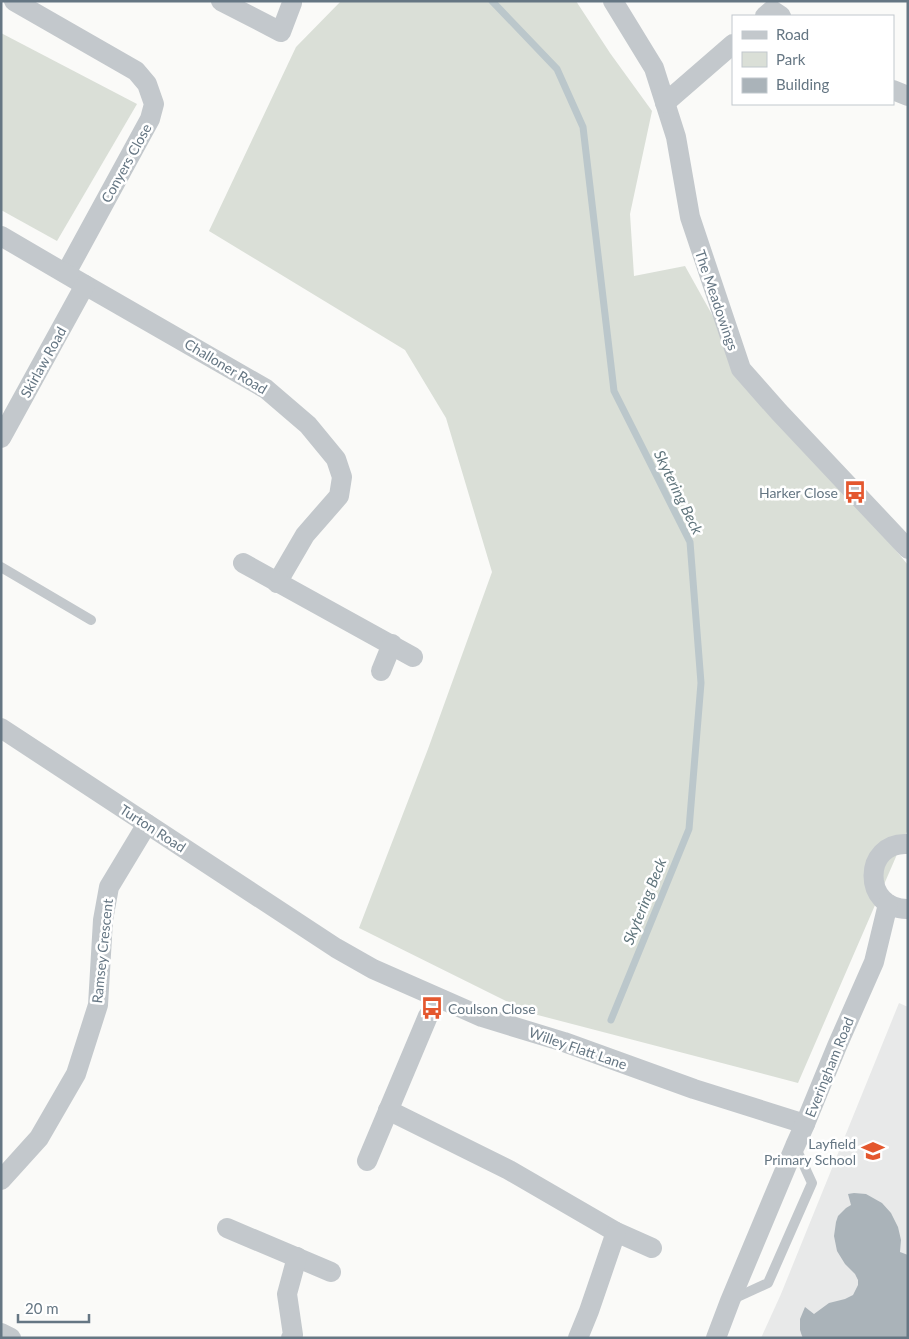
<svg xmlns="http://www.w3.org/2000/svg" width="909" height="1339" viewBox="0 0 909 1339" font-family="Lato,sans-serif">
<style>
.built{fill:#e8e9e9}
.green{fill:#dadfd7}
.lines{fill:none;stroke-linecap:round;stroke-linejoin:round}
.stream{stroke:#bbc7cb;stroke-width:7}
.building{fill:#aab3b9}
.service{stroke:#c3c8cc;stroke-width:10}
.minor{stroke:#c3c8cc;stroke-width:20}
.labels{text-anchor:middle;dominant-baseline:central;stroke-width:5;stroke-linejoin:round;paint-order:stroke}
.street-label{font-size:14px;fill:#657683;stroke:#fff}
.poi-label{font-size:14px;fill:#657683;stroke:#fff;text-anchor:end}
.water-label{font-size:15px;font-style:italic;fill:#60757c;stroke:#fff}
</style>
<rect width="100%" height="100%" fill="#fafaf8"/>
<polygon class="built" points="899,1003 908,1007 908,1338 761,1338 781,1294"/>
<g class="green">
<polygon points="341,1 576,1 610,53 652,111 630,214 634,276 685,266 734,354 908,565 908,829 798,1083 530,1013 359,928 428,749 492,572 446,418 405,350 209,231 296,47"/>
<polygon points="1,33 137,104 57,241 1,210"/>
</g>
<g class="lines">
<polyline class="stream" points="492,1 557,69 583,127 614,391 690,542 701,683 689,829 611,1020"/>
</g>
<polygon class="building" points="854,1193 866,1194 882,1203 891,1213 898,1227 901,1240 900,1252 908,1255 908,1338 803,1338 802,1336 800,1330 800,1319 805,1307 814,1314 829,1303 845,1299 853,1295 858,1285 858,1280 855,1274 845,1264 837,1251 834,1236 836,1222 838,1216 846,1208 851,1205 848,1194"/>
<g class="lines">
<g class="service">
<polyline points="1,567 91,620"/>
<polyline points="733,1299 768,1283 812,1183 795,1146"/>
</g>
<g class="minor">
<polyline points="14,1 136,71 147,84 154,104 150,119 66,273"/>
<polyline points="221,1 281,32 292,3"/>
<polyline points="613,1 654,68 676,137 690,217 741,369 779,412 908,549"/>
<polyline points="765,16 772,10 781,16"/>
<polyline points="893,90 908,96"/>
<polyline points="665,103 733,44"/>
<polyline points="1,236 85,285 266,389 308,425 336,459 342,477 339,496 305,535 277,583"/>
<polyline points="1,438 85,285"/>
<polyline points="243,563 413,657"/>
<polyline points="381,671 392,644"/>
<polyline points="1,728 336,948 373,969 482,1017 564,1042 694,1089 805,1124"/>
<path d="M908,844C862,841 862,910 908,909"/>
<polyline points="388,1110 509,1170 616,1232 652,1248"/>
<polyline points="367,1161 428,1016"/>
<polyline points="1,1180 39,1138 76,1074 98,1005 103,920 109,887 147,824"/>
<polyline points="227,1228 331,1272"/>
<polyline points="1,1333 11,1338"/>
<polyline points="291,1338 293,1335 287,1294 297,1257"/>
<polyline points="578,1338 589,1311 616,1232"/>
<polyline points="716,1338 730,1301 795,1146 805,1124 837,1046 874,962 888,904"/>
</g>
</g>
<defs>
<symbol id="bus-bare" viewBox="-9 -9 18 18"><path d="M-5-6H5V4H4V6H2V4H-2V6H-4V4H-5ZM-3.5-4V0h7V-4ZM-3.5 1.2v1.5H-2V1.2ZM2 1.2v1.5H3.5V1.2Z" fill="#e4572e" stroke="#fff" stroke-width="2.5" paint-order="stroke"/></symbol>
<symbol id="school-bare" viewBox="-9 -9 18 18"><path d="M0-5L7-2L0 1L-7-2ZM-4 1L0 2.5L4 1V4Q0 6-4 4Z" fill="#e4572e" stroke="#fff" stroke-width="2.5" paint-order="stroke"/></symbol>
</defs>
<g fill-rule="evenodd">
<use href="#bus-bare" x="839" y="476" width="32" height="32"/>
<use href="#bus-bare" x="416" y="992" width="32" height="32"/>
<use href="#school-bare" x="857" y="1135" width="32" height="32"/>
</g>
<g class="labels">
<g class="street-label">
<text transform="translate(126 163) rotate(-61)">Conyers Close</text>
<text transform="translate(717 300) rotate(71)">The Meadowings</text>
<text transform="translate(43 362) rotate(-61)">Skirlaw Road</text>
<text transform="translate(226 366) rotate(31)">Challoner Road</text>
<text transform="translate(153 828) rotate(33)">Turton Road</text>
<text transform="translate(102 951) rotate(-84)">Ramsey Crescent</text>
<text transform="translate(578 1048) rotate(19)">Willey Flatt Lane</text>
<text transform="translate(829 1067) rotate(-68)">Everingham Road</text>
</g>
<g class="poi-label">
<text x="838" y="492">Harker Close</text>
<text x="448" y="1008" text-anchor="start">Coulson Close</text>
<text x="856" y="1143">Layfield<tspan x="856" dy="16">Primary School</tspan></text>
</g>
<g class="water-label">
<text transform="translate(679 492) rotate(64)">Skytering Beck</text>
<text transform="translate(644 901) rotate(-68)">Skytering Beck</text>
</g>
</g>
<rect width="909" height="1339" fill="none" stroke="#657683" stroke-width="5"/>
<rect x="732" y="15" width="162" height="90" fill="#ffffff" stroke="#c1c8cd"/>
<rect x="742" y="31" width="25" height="8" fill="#c3c8cc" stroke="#c1c8cd"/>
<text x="776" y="40" font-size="15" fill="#657683">Road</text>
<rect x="742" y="52" width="25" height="15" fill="#dadfd7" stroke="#c1c8cd"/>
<text x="776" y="65" font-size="15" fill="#657683">Park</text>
<rect x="742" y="78" width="25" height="15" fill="#aab3b9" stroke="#c1c8cd"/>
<text x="776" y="90" font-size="15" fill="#657683">Building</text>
<path d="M18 1314v8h71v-8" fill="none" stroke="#657683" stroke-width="2.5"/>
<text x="25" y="1314" font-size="15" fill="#657683" stroke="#ffffff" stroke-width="4" paint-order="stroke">20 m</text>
</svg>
